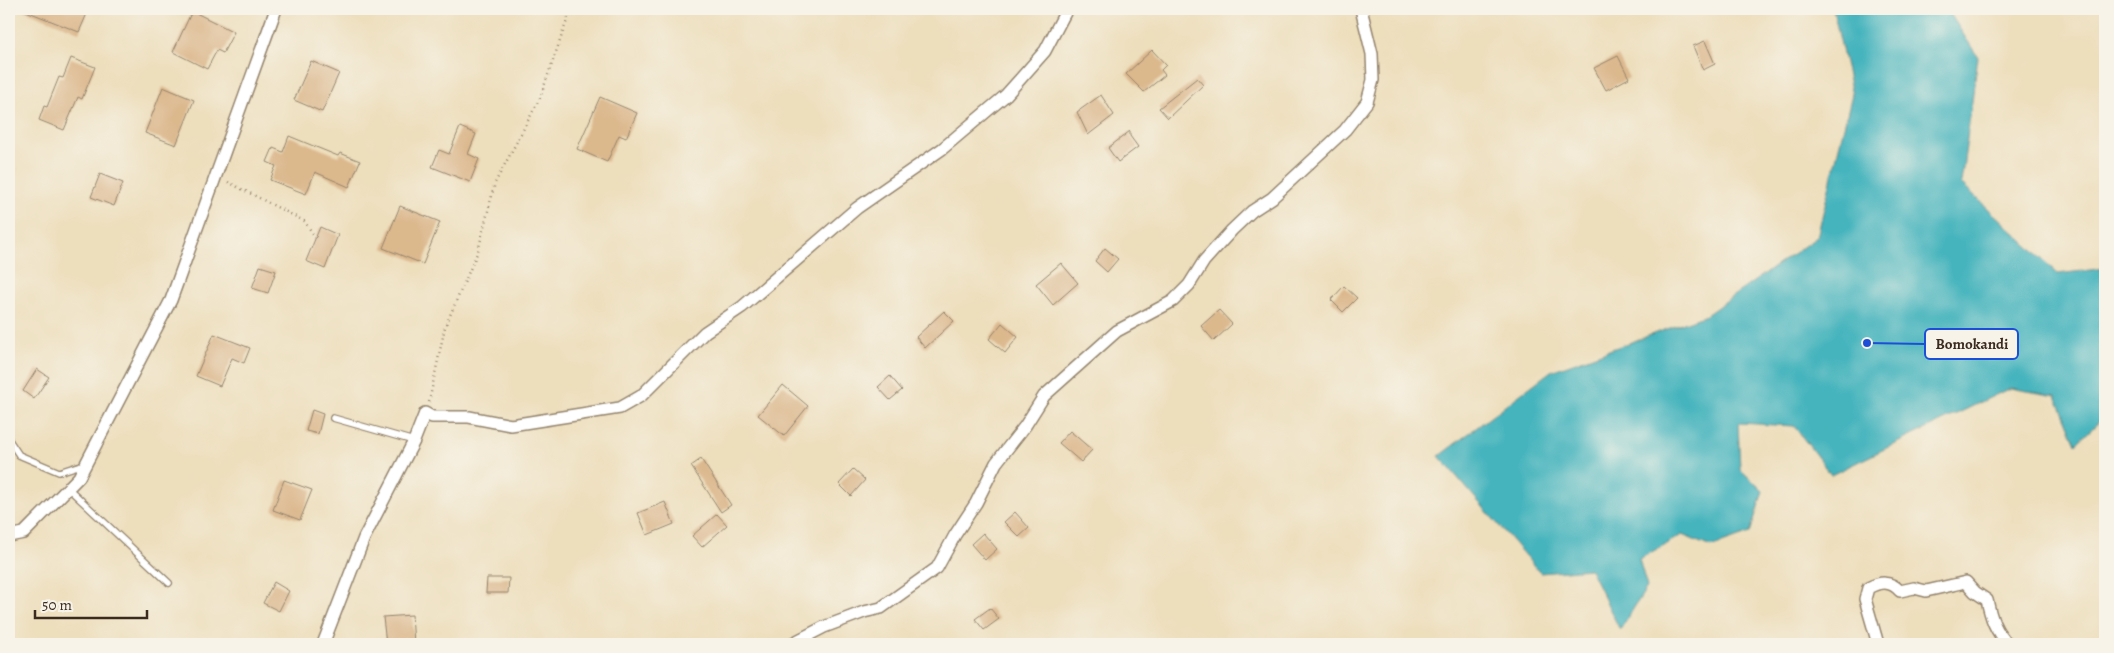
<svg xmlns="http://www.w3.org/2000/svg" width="2114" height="653" viewBox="0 0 2114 653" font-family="Alegreya,serif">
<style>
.water{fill:#45b4bd;stroke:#406f6e}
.building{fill:#dcb88d}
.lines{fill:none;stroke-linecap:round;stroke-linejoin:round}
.lane-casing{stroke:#94846d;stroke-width:8}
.street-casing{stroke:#94846d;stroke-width:14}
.path{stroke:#94846d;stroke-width:2.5;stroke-dasharray:1 4;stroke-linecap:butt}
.lane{stroke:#fff;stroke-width:5.5}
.street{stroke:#fff;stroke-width:11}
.leader{fill:none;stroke:#1d4ed8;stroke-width:2}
.callout-dot{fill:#1d4ed8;stroke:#f7f3e8;stroke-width:2}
.callout{fill:#f7f3e8;stroke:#1d4ed8;stroke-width:2}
.callout-label{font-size:15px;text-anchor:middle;font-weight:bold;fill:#3b2a1e}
</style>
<rect width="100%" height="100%" fill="#f7f3e8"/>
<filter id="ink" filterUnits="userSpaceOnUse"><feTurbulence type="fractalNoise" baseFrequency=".02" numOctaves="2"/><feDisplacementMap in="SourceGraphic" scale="10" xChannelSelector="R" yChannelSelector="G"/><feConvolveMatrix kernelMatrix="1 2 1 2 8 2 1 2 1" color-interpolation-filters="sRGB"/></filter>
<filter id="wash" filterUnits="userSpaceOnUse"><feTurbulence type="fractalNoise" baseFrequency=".0096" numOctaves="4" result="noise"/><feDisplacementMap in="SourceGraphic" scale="20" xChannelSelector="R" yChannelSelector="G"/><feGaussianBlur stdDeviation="1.12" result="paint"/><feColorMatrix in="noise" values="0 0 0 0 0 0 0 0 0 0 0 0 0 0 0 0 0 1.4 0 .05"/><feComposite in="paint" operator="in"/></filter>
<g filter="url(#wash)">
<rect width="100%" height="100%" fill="#eddebc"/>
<polygon class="water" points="1833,9 1947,9 1978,57 1961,183 2058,274 2105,268 2105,416 2076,444 2056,396 2010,388 1831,475 1794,426 1738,423 1740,469 1763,491 1750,533 1711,547 1682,535 1639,559 1647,587 1620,630 1590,569 1540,573 1439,456 1551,371 1706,315 1817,237 1852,94"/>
<g id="blocks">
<g class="building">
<polygon points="21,9 89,9 79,32"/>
<polygon points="192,11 234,32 223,53 217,50 207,69 173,52"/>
<polygon points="1705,41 1715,64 1703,70 1693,46"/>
<polygon points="1152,50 1166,65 1161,70 1165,75 1144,92 1126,74"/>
<polygon points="1618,56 1629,78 1606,90 1594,68"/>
<polygon points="71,58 95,67 82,99 78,97 64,130 39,120 44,106 47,107 59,77 63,78"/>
<polygon points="311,61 339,73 322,112 294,100"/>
<polygon points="1197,78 1203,85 1168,118 1159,108"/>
<polygon points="163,87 194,100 176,145 145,133"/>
<polygon points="1101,95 1114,115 1088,135 1077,112"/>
<polygon points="600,97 637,113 626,138 619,135 607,162 577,149"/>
<polygon points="460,127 476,134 468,154 479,159 470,182 432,167 439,150 449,154"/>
<polygon points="1130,131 1130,136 1138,147 1118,162 1108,148"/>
<polygon points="289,136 338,156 340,153 360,161 349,187 315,172 306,194 270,180 276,166 267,162 273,148 283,152"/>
<polygon points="100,174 123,183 114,206 91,197"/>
<polygon points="400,206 440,222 423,264 383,248"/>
<polygon points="320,227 338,235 325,269 306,261"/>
<polygon points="1105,248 1118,259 1107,272 1095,261"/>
<polygon points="1061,263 1078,283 1053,305 1036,284"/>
<polygon points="260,266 276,271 268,293 252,288"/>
<polygon points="1344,286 1357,298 1343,312 1331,300"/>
<polygon points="1219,310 1232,324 1214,341 1201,326"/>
<polygon points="944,311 954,321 925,348 916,337"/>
<polygon points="1002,323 1018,337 1005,353 989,339"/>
<polygon points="214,334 250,348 244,363 232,358 220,386 196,376"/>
<polygon points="37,369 49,377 34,399 23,391"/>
<polygon points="890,376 902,390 890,400 878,387"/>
<polygon points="783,385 808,406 784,436 758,415"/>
<polygon points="312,410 323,414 318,434 306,431"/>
<polygon points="1070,431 1092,450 1081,462 1059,443"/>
<polygon points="701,459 731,505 721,512 691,466"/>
<polygon points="853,469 865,480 851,496 839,484"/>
<polygon points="284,480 312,490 300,520 273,510"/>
<polygon points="665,502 674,524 647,535 638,513"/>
<polygon points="1015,512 1029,528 1019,537 1004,522"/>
<polygon points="717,514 727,525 702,547 692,536"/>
<polygon points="983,533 997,549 985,560 971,544"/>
<polygon points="487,578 509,578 508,593 486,593"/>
<polygon points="274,582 289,591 279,611 263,603"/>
<polygon points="990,608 999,619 984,630 975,619"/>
<polygon points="412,615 414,644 386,644 383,617"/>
</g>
</g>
</g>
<g filter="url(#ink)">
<use href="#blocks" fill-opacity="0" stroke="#94846d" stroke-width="1"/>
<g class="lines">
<defs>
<g id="lane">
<polyline points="333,418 414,441"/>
<polyline points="9,440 19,455 59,472 84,464"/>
<polyline points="68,488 169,583"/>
</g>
<g id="street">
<polyline points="9,536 24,533 79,477 171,300 276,9"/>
<polyline points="323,644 364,538 414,441 425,413 432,417 469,417 511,425 620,408 641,396 705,332 742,307 857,208 942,149 1006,95 1045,51 1067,9"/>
<polyline points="791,644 824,627 864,612 881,608 937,568 955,535 976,503 996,463 1025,426 1044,396 1117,331 1173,301 1189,285 1204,261 1232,230 1252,211 1272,198 1345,130 1367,102 1373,80 1372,54 1361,9"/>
<path d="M1878,644L1865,599L1868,588C1880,582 1890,580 1900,591L1914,588L1926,591L1966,582L1975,592L1987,600C1991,618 1995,631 2008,644"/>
</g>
</defs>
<use href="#lane" class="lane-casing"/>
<use href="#street" class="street-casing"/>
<g class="path">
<polyline points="228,182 304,221 316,238"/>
<polyline points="429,402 445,327 478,251 495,183 540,98 571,9"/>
</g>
<use href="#lane" class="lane"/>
<use href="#street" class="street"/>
</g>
</g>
<path class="leader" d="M1867 343L1925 344"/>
<circle class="callout-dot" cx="1867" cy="343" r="5"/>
<rect class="callout" x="1925" y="329" width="93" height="30" rx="5"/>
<g class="callout-label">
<text x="1972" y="349">Bomokandi</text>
</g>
<rect width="2114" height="653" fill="none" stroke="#f7f3e8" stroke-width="30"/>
<path d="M35 610v8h112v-8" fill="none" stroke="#3b2a1e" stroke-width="2.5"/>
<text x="42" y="610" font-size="15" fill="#3b2a1e" stroke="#f7f3e8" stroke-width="4" paint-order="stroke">50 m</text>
</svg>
